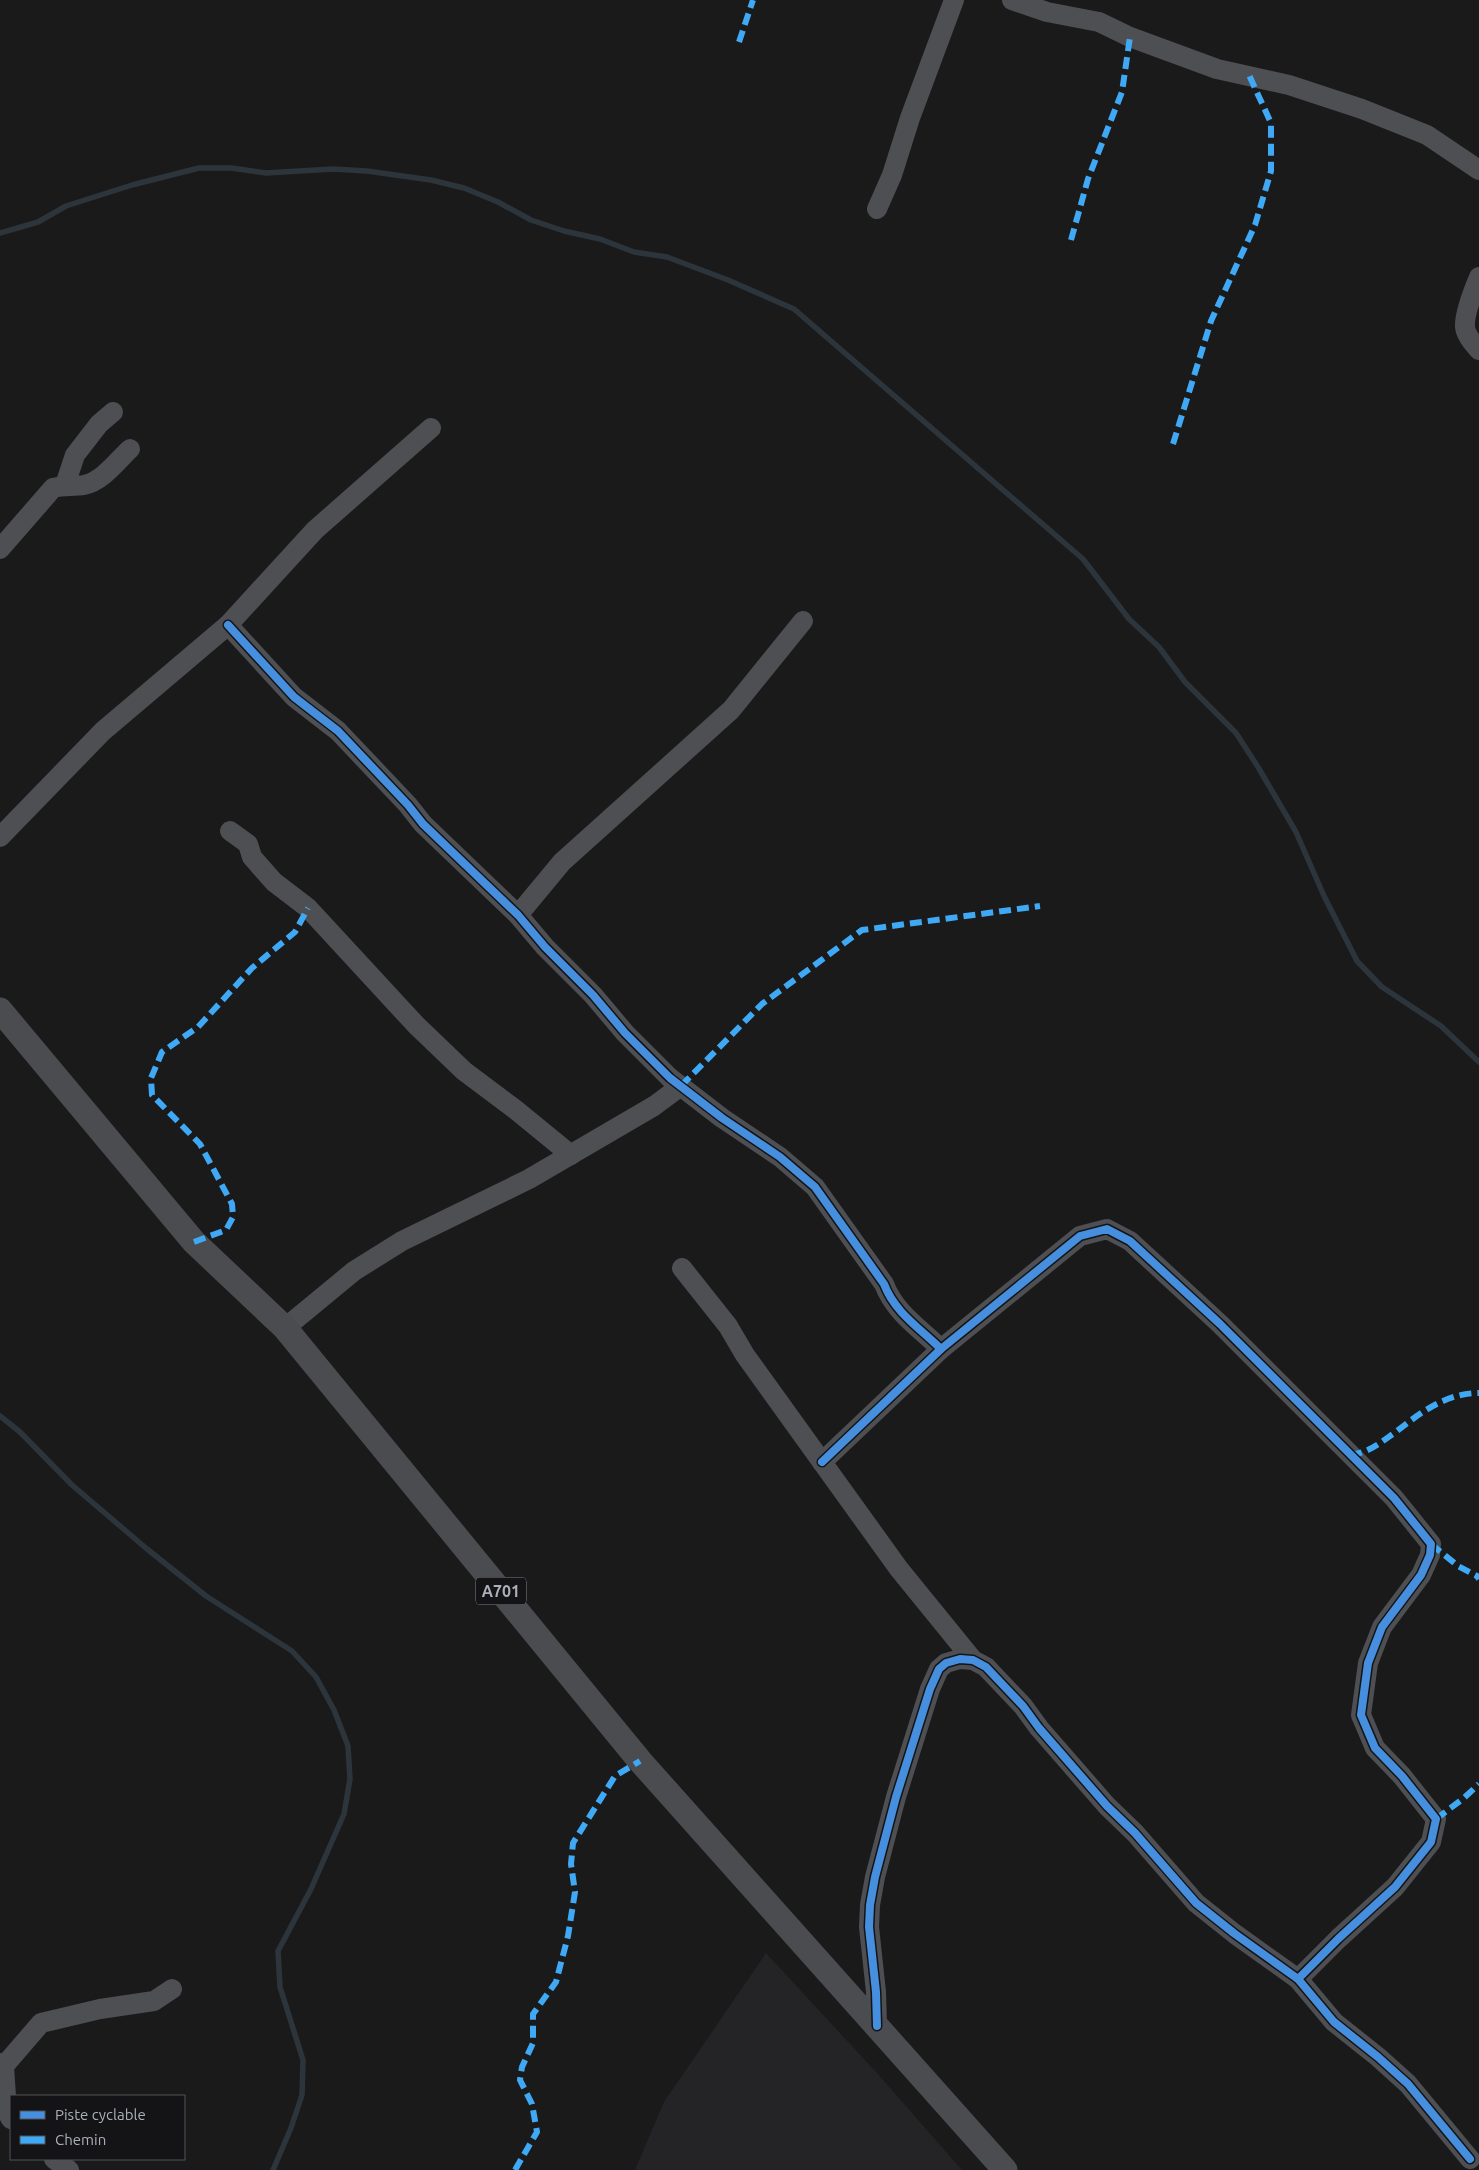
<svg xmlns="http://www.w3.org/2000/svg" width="1479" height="2170" viewBox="0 0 1479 2170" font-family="Ubuntu,sans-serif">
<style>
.built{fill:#242426}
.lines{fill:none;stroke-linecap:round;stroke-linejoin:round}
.stream{stroke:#2d353c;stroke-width:5.5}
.minor{stroke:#4e4f53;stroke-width:20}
.major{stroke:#4b4c4f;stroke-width:25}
.quiet{stroke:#3fa9f5;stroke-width:6;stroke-dasharray:12 6;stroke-linecap:butt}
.cycleway-casing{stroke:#141416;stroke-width:11}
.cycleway{stroke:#468fdf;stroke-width:8}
.labels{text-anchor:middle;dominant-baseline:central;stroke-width:4;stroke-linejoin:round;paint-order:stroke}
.shield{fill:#141416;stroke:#7e8189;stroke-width:1}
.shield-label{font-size:16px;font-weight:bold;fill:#acb0ba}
</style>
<rect width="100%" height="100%" fill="#1a1a1a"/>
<polygon class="built" points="766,1953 876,2072 962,2170 635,2170 664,2102"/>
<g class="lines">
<g class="stream">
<polyline points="0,233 38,222 66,206 132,185 199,168 231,168 266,173 333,169 367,171 431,180 464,188 498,202 531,220 564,231 600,239 634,252 667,257 728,280 794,309 1083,559 1129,619 1159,647 1185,682 1236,733 1258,767 1296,832 1324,896 1357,961 1382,987 1441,1026 1479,1062"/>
<polyline points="0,1416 20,1432 72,1485 147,1549 206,1596 292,1651 316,1677 334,1710 348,1746 350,1779 344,1814 311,1889 278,1951 280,1987 303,2060 302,2095 291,2128 273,2170"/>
</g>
<g class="minor">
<polyline points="1012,0 1047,12 1099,22 1130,37 1217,69 1289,85 1362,109 1427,135 1479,170"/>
<polyline points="877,209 892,175 910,118 954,0"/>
<path d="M1479,277C1474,289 1464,314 1465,327C1466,336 1474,344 1479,350"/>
<polyline points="65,485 75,455 99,424 113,412"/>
<path d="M0,549L53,488C64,485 73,487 84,485C103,481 117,461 130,449"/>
<path d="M228,625L294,697L338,731L408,805L423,824L518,915L545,947L593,995L625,1033L670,1078L722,1118L780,1157L815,1187L884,1284C895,1313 920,1328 941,1349"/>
<polyline points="230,831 248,844 252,857 274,882 308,908 416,1025 464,1071 516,1110 571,1155"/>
<polyline points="0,837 103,731 228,625 315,530 431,428"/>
<polyline points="518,915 562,862 731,710 803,621"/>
<polyline points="682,1268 728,1326 745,1355 899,1569 973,1660"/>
<polyline points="285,1328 354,1271 402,1241 529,1179 654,1106 681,1086"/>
<polyline points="822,1462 941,1349 1080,1236 1107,1229 1130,1241 1220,1324 1394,1498 1431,1544 1430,1555 1421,1575 1382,1627 1368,1663 1361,1715 1375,1748 1402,1776 1436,1819 1431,1842 1395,1887 1338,1939 1298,1979"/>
<polyline points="877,2026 876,1992 869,1927 870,1905 875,1877 896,1797 930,1689 939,1669 946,1663 960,1659 973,1660 986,1667 1023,1706 1039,1728 1107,1806 1135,1833 1196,1903 1235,1934 1298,1979 1334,2022 1378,2057 1408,2084 1470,2159"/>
<polyline points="0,2063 4,2066 7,2112 11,2119"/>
<polyline points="4,2066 41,2023 100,2009 154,2001 172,1989"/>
<polyline points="54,2159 69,2170"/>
</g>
<polyline class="major" points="0,1010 194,1242 285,1328 640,1761 1005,2170"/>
<g class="quiet">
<polyline points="739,42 753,0"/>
<polyline points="1071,240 1088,179 1122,92 1130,37"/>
<polyline points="1173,444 1211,321 1255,225 1271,171 1271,123 1249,75"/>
<polyline points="681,1086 762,1004 862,930 1040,906"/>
<polyline points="194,1242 226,1230 233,1217 232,1204 200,1144 152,1095 151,1078 162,1052 198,1027 252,968 295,932 308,908"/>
<path d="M1350,1455C1369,1453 1381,1442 1397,1431C1421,1412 1447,1393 1479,1393"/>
<polyline points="1431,1544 1458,1566 1477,1576 1479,1579"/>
<polyline points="1436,1819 1464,1798 1479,1784"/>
<polyline points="515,2170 537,2132 532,2104 520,2080 522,2067 533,2043 533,2014 556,1982 568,1936 575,1892 571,1864 573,1843 615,1776 640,1761"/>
</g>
<defs>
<g id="cycleway">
<path d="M228,625L294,697L338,731L408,805L423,824L518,915L545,947L593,995L625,1033L670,1078L722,1118L780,1157L815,1187L884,1284C895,1313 920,1328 941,1349"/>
<polyline points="822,1462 941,1349 1080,1236 1107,1229 1130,1241 1220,1324 1394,1498 1431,1544 1430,1555 1421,1575 1382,1627 1368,1663 1361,1715 1375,1748 1402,1776 1436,1819 1431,1842 1395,1887 1338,1939 1298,1979"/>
<polyline points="877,2026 876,1992 869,1927 870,1905 875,1877 896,1797 930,1689 939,1669 946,1663 960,1659 973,1660 986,1667 1023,1706 1039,1728 1107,1806 1135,1833 1196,1903 1235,1934 1298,1979 1334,2022 1378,2057 1408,2084 1470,2159"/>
</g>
</defs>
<use href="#cycleway" class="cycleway-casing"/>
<use href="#cycleway" class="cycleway"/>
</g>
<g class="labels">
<rect class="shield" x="476" y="1577.5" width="50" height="27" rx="4"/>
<g class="shield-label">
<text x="501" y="1591">A701</text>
</g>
</g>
<rect x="10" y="2095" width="175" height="65" fill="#141416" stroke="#515258"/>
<rect x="20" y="2111" width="25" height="8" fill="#468fdf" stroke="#515258"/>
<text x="55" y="2120" font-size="15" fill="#acb0ba">Piste cyclable</text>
<rect x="20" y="2136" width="25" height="8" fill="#3fa9f5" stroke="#515258"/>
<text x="55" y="2145" font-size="15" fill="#acb0ba">Chemin</text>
</svg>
